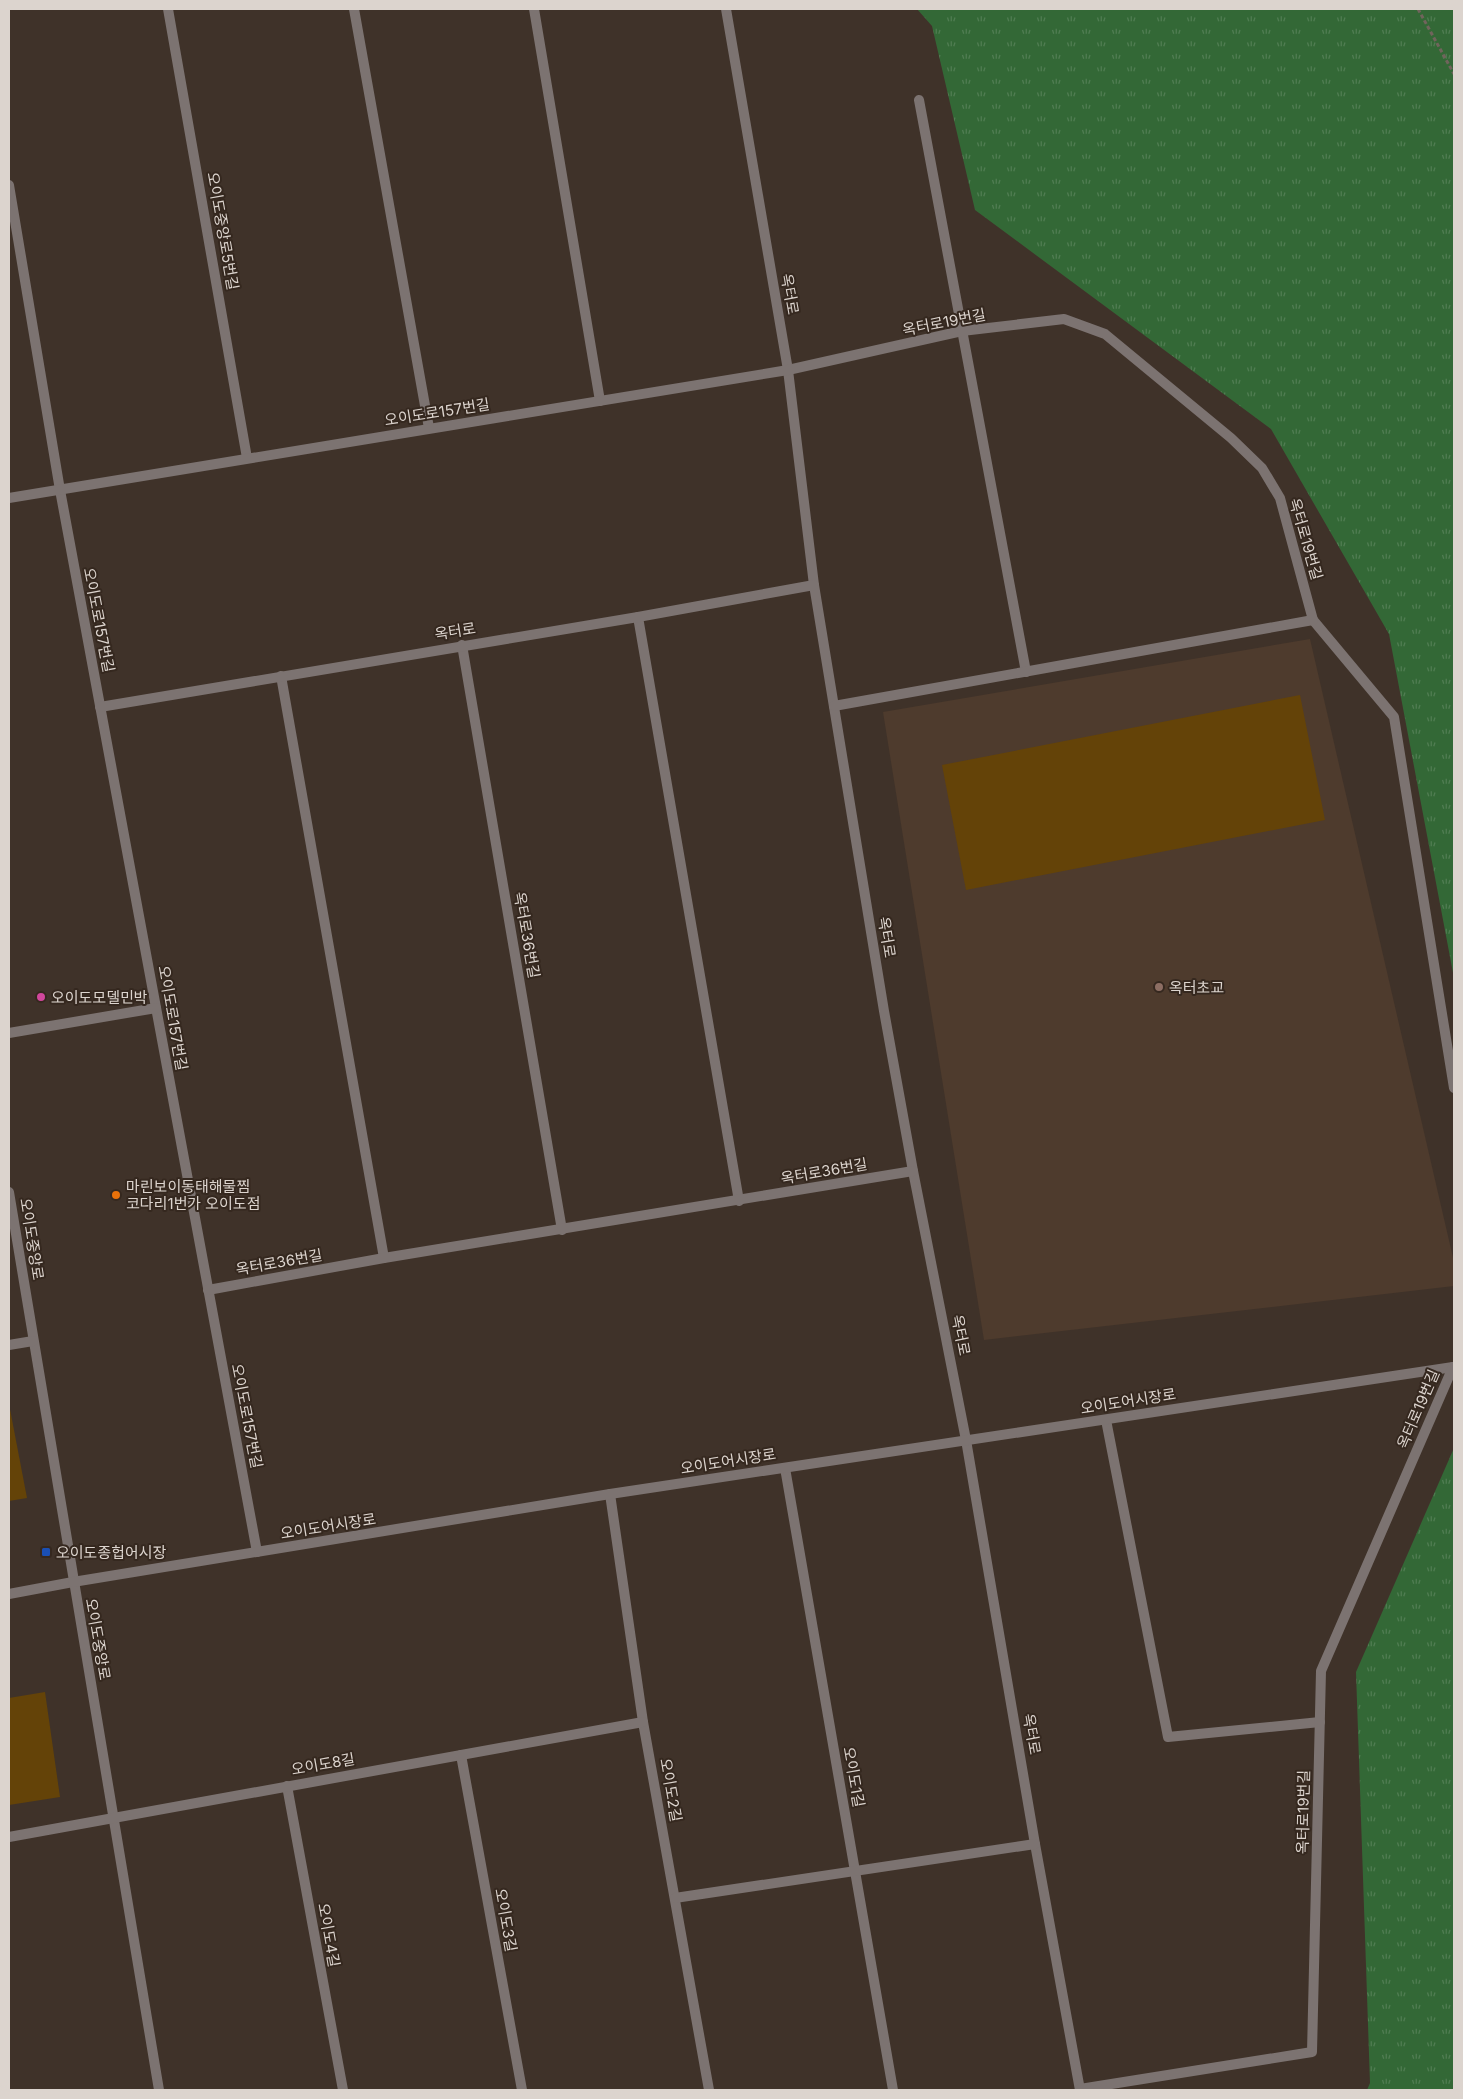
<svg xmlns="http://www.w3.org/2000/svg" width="1463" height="2099" viewBox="0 0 1463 2099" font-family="Inter,'Noto Sans KR',sans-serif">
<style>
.built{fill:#4e3b2d}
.park{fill:url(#park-tufts)}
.building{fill:#644308}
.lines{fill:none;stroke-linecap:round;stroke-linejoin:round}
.path{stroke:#70645c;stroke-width:3;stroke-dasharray:4 2.5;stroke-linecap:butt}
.service{stroke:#7c7371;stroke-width:10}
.pedestrian{stroke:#7c7371;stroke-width:10}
.minor{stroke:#7c7371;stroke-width:10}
.education-dot{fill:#8d6e63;stroke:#35281f;stroke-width:2}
.hotel-dot{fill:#d1479c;stroke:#35281f;stroke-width:2}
.food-dot{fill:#e8710a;stroke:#35281f;stroke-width:2}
.transit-dot{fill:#1a4fb4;stroke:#35281f;stroke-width:2}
.labels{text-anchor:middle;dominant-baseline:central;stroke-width:4;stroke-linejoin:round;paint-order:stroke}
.street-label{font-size:15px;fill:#dcd4ce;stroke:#35281f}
.poi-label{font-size:15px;fill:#dcd4ce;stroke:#35281f;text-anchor:start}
</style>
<defs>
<pattern id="park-tufts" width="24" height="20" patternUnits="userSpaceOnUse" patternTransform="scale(1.25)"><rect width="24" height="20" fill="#336836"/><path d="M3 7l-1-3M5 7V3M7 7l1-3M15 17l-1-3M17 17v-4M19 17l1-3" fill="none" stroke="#507d52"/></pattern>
</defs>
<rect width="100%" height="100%" fill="#3f3229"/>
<polygon class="built" points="1310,639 1454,1262 1454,1286 984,1340 883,712"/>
<g class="park">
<polygon points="917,9 1454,9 1454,978 1389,634 1271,429 975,210 932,26"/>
<polygon points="1454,1448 1454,2090 1367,2090 1370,2083 1356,1672"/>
</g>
<g class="building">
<polygon points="1300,695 1325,820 966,890 942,765"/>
<polygon points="9,1404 27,1498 9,1501"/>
<polygon points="45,1692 60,1797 9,1805 9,1698"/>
</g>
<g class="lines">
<polyline class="path" points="1418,9 1454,74"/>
<polyline class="service" points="1313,620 1394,717 1454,1088"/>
<polyline class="pedestrian" points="9,1594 73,1582"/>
<g class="minor">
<polyline points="168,9 247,458"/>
<polyline points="354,9 429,428"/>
<polyline points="534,9 600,401"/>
<polyline points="726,9 788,370 814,585 884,1011 913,1171 966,1440 1035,1844 1080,2090"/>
<polyline points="919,100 1026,672"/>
<polyline points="9,185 60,490 257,1552"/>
<polyline points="9,498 788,370 962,331 1064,319 1105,334 1231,438 1262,468 1280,498 1313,620 834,706"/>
<polyline points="638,617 739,1201"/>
<polyline points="462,645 562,1230"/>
<polyline points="281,676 384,1258"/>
<polyline points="100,707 638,617 814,585"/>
<polyline points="9,1033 156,1008"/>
<polyline points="9,1192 159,2090"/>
<polyline points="208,1290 384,1258 913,1171"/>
<polyline points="9,1345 33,1341"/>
<polyline points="1106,1420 1168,1737 1320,1722"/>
<polyline points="785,1468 893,2090"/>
<polyline points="610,1494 643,1722 709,2090"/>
<polyline points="73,1582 610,1494 1453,1367"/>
<polyline points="461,1755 522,2090"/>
<polyline points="287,1786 343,2090"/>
<polyline points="9,1837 643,1722"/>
<polyline points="675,1898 1035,1844"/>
<polyline points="1080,2089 1312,2052 1321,1671 1453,1367"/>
</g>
</g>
<circle class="education-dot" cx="1159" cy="987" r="5"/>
<circle class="hotel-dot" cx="41" cy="997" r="5"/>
<circle class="food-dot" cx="116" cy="1195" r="5"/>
<rect class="transit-dot" x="41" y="1547" width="10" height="10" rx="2.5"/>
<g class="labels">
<g class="street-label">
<text transform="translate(223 231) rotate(80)">오이도중앙로5번길</text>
<text transform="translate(790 294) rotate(80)">옥터로</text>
<text transform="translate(944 322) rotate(-11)">옥터로19번길</text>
<text transform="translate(437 412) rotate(-9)">오이도로157번길</text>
<text transform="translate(1306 539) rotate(74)">옥터로19번길</text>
<text transform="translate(99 620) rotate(79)">오이도로157번길</text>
<text transform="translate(455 631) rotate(-9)">옥터로</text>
<text transform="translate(527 935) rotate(80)">옥터로36번길</text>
<text transform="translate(887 937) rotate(81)">옥터로</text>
<text transform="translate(173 1018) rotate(80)">오이도로157번길</text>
<text transform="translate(824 1171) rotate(-10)">옥터로36번길</text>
<text transform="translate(32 1239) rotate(81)">오이도중앙로</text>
<text transform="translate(279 1262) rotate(-10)">옥터로36번길</text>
<text transform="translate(961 1335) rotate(79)">옥터로</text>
<text transform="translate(1128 1401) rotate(-9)">오이도어시장로</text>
<text transform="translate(1418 1409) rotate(-67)">옥터로19번길</text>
<text transform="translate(247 1416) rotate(79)">오이도로157번길</text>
<text transform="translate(728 1461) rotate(-9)">오이도어시장로</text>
<text transform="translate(328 1526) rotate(-9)">오이도어시장로</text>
<text transform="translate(98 1639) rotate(80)">오이도중앙로</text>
<text transform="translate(1032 1734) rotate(80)">옥터로</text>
<text transform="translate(323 1764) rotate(-10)">오이도8길</text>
<text transform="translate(854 1777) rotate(80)">오이도1길</text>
<text transform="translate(671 1790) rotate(80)">오이도2길</text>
<text transform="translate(1303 1812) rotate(-89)">옥터로19번길</text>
<text transform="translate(506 1920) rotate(80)">오이도3길</text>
<text transform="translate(329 1935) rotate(80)">오이도4길</text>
</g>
<g class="poi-label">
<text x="1169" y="987">옥터초교</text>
<text x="51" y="997">오이도모델민박</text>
<text x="126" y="1186">마린보이동태해물찜<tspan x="126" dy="17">코다리1번가 오이도점</tspan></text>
<text x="56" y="1552">오이도종헙어시장</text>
</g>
</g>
<rect width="1463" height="2099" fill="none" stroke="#dcd4ce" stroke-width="20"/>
</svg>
